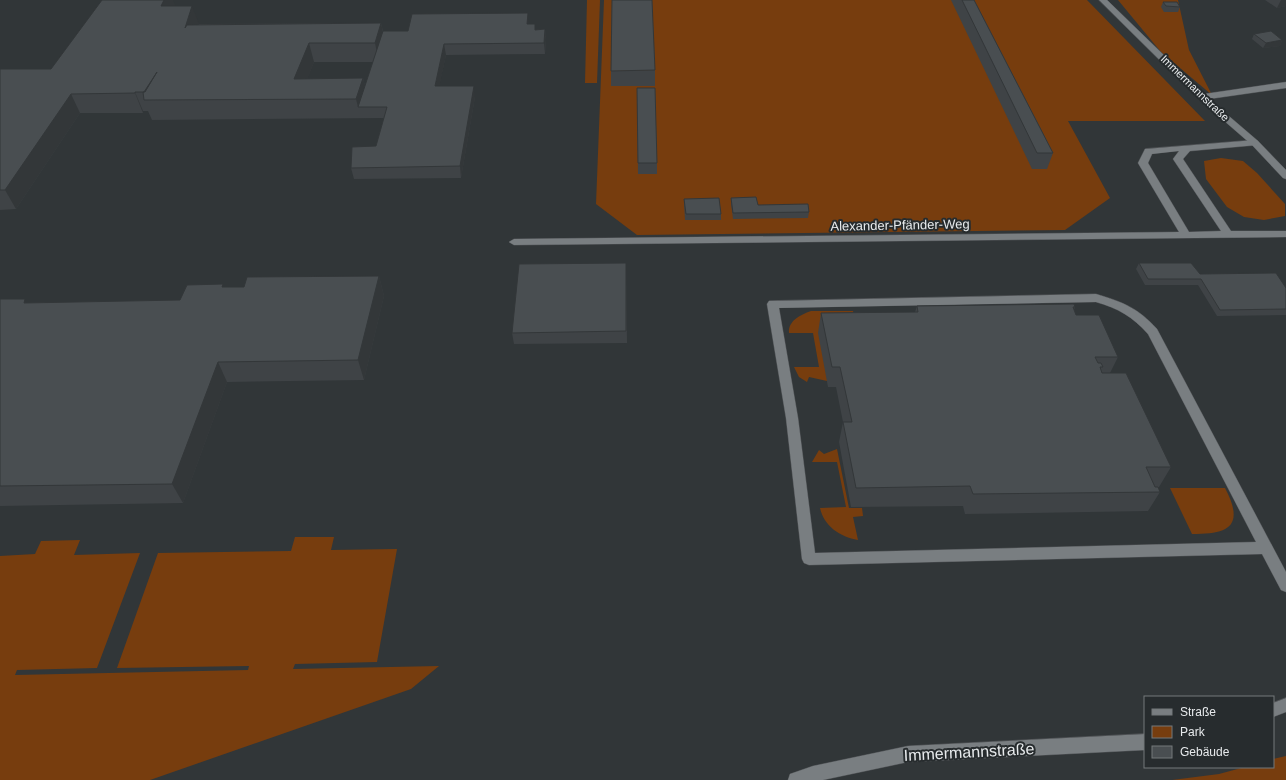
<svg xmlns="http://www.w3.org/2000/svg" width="1286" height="780" viewBox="0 0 1286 780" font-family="Arial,sans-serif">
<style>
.green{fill:#773d0e}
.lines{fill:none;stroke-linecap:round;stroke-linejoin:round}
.lane-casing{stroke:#4f5255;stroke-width:1}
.street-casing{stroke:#4f5255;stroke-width:1}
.lane{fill:#797e81;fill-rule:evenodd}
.street{fill:#797e81;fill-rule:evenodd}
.wall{fill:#3f4346;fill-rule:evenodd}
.shaded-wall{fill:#333739}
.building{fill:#494e51;stroke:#333739}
.labels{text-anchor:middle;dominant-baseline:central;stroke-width:4;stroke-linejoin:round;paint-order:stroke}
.far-street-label{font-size:11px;fill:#e7eaec;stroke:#272c2e}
.street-label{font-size:13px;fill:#e7eaec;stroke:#272c2e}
.near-street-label{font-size:16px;fill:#e7eaec;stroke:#272c2e}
</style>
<rect width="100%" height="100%" fill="#313638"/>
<g class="green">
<polygon points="587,0 600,0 597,83 585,83"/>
<polygon points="604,0 1087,0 1205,121 1068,121 1110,198 1065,230 637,235 596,204"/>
<polygon points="1118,0 1178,0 1189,50 1212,95 1161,52"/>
<polygon points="1221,158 1243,161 1257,173 1285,204 1285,216 1264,220 1244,217 1227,207 1206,179 1204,161"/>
<path d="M811,311H853L859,333L827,381L809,377L807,382L799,377L794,367H819L813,333H789C788,321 800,315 811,311Z"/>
<path d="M837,449L849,508H862L863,516L853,517L858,540C840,537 824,526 820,508L846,507L837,462H812L819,450L824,454Z"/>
<path d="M1170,488H1225C1245,526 1229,534 1192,534Z"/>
<polygon points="295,537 334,537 331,550 397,549 377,662 295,664 293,669 439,666 411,689 150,780 0,780 0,556 35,554 41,541 80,540 74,555 140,553 97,668 17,670 15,675 248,670 249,666 117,668 158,553 291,551"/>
<polygon points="1286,756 1286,780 1172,780 1219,774 1245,767 1273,767 1273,759"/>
</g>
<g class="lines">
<defs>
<g id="lane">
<path d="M1255,140L1258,141V145L1190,151L1183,159L1231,231H1286V237L514,245L509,242L514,239L1179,232L1138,163L1145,149ZM1179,151L1173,159L1221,231L1189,232L1148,163L1152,154Z"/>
<path d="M1096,294C1123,302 1138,308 1157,329L1286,572V592L1281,590L1262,554L809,565L804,563L802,559L786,418L767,304L769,301ZM1096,302C1118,308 1133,317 1148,334L1256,542L815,553L798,418L779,308Z"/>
</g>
<g id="street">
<polygon points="1099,0 1107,0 1204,94 1286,82 1286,88 1209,99 1258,141 1286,170 1286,179 1283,178 1252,145 1199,99"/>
<polygon points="1286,698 1286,712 1273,717 1273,703"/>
<polygon points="1145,734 1145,750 908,762 823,780 788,780 790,774 813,766 908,746"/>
</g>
</defs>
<use href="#lane" class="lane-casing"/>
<use href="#street" class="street-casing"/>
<use href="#lane" class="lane"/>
<use href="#street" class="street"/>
</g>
<g class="wall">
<polygon points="951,0 974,0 1053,153 1047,169 1032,169"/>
<polygon points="1265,0 1286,0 1286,6 1277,8"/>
<polygon points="1163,2 1180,7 1178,12 1164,12 1161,7"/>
<path d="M175,6L199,24L381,23L383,31H408L529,24L536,30L545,29L546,40L545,54L446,55L439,86L475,97L461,178L354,179L351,168L376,146L384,118L152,120L148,111H143V113H80L16,209L0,210V69H51ZM314,62H373L365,86L363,78L307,79Z"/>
<polygon points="1254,34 1282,40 1280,46 1263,48 1252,39"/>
<polygon points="655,70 655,86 611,86 611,71"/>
<polygon points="637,88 657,163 657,174 638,174"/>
<polygon points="731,198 758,205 809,212 808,218 733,219 731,204"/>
<polygon points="684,199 721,214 721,220 685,220 684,204"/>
<polygon points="626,263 627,343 514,344 512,333"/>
<polygon points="1139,263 1200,274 1286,288 1286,315 1217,316 1198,285 1145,285 1136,269"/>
<polygon points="379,276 384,296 364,380 227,382 183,503 0,506 0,299 27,303 180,300 225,287 244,287"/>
<polygon points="917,306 1075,307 1074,310 1076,315 1118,357 1110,373 1171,467 1159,487 1154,487 1160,492 1148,511 965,514 963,506 851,507 839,442 843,422 836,387 828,387 818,333 821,313 915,312"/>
</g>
<g class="shaded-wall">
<polygon points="164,0 173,0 177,9 161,6"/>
<polygon points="1281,0 1286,0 1286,6 1277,8"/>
<polygon points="192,6 199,24 191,46 185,28"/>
<polygon points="528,13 529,24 528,35 527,24"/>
<polygon points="381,23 385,41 379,62 375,43"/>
<polygon points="545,29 546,40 545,54 544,43"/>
<polygon points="1282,40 1280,46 1263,48 1266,43"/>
<polygon points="309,43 314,62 300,98 294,79"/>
<polygon points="444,44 446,55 437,97 435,86"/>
<polygon points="157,72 147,100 144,92"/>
<polygon points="363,78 368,98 358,107 356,99"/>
<polygon points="474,86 475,97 461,178 460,166"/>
<polygon points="135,92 143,111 143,113 135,93"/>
<polygon points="71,94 80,113 16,209 5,190"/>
<polygon points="379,276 384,296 364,380 358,360"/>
<polygon points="218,362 227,382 183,503 172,484"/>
</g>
<g class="building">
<polygon points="102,0 164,0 161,6 192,6 185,28 187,25 381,23 375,43 309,43 294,79 363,78 356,99 144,100 143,92 145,92 157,72 144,92 135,92 135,93 71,94 5,190 0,190 0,69 51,69"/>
<polygon points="612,0 652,0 655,70 611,71"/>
<polygon points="962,0 974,0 1053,153 1037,153"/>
<polygon points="1163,2 1177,2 1180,7 1166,6"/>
<polygon points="528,13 527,24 535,24 535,30 545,29 544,43 444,44 435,86 474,86 460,166 351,168 352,147 376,146 387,107 358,107 383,31 408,31 412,14"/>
<polygon points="1271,31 1282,40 1266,43 1254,34"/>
<polygon points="637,88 655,88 657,163 638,163"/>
<polygon points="756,197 758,205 808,204 809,212 733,213 731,198"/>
<polygon points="719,198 721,214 686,214 684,199"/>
<polygon points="626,263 626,331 512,333 519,264"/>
<polygon points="1139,263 1191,263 1200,274 1276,273 1286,288 1286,309 1220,310 1201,279 1148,279"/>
<polygon points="379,276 358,360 218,362 172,484 0,486 0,299 25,299 24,303 180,300 187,285 223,284 222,287 244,287 247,277"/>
<polygon points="1074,304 1075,307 1073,307 1076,315 1099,315 1118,357 1095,357 1098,363 1101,363 1103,367 1100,367 1102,373 1126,373 1171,467 1146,467 1155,487 1158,487 1160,492 973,494 970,486 856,488 843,422 852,422 840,367 832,367 821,313 918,312 917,306"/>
</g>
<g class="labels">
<g class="far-street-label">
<text transform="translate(1195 88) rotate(44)">Immermannstraße</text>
</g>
<g class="street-label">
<text transform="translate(900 225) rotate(-1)">Alexander-Pfänder-Weg</text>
</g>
<g class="near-street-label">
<text transform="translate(969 752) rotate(-3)">Immermannstraße</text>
</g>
</g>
<rect x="1144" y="696" width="130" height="72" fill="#272c2e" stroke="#74787a"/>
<rect x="1152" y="709" width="20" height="6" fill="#797e81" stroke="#74787a"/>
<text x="1180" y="716" font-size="12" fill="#e7eaec">Straße</text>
<rect x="1152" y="726" width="20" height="12" fill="#773d0e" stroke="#74787a"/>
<text x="1180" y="736" font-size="12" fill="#e7eaec">Park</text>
<rect x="1152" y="746" width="20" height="12" fill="#494e51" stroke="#74787a"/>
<text x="1180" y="756" font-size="12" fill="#e7eaec">Gebäude</text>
</svg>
